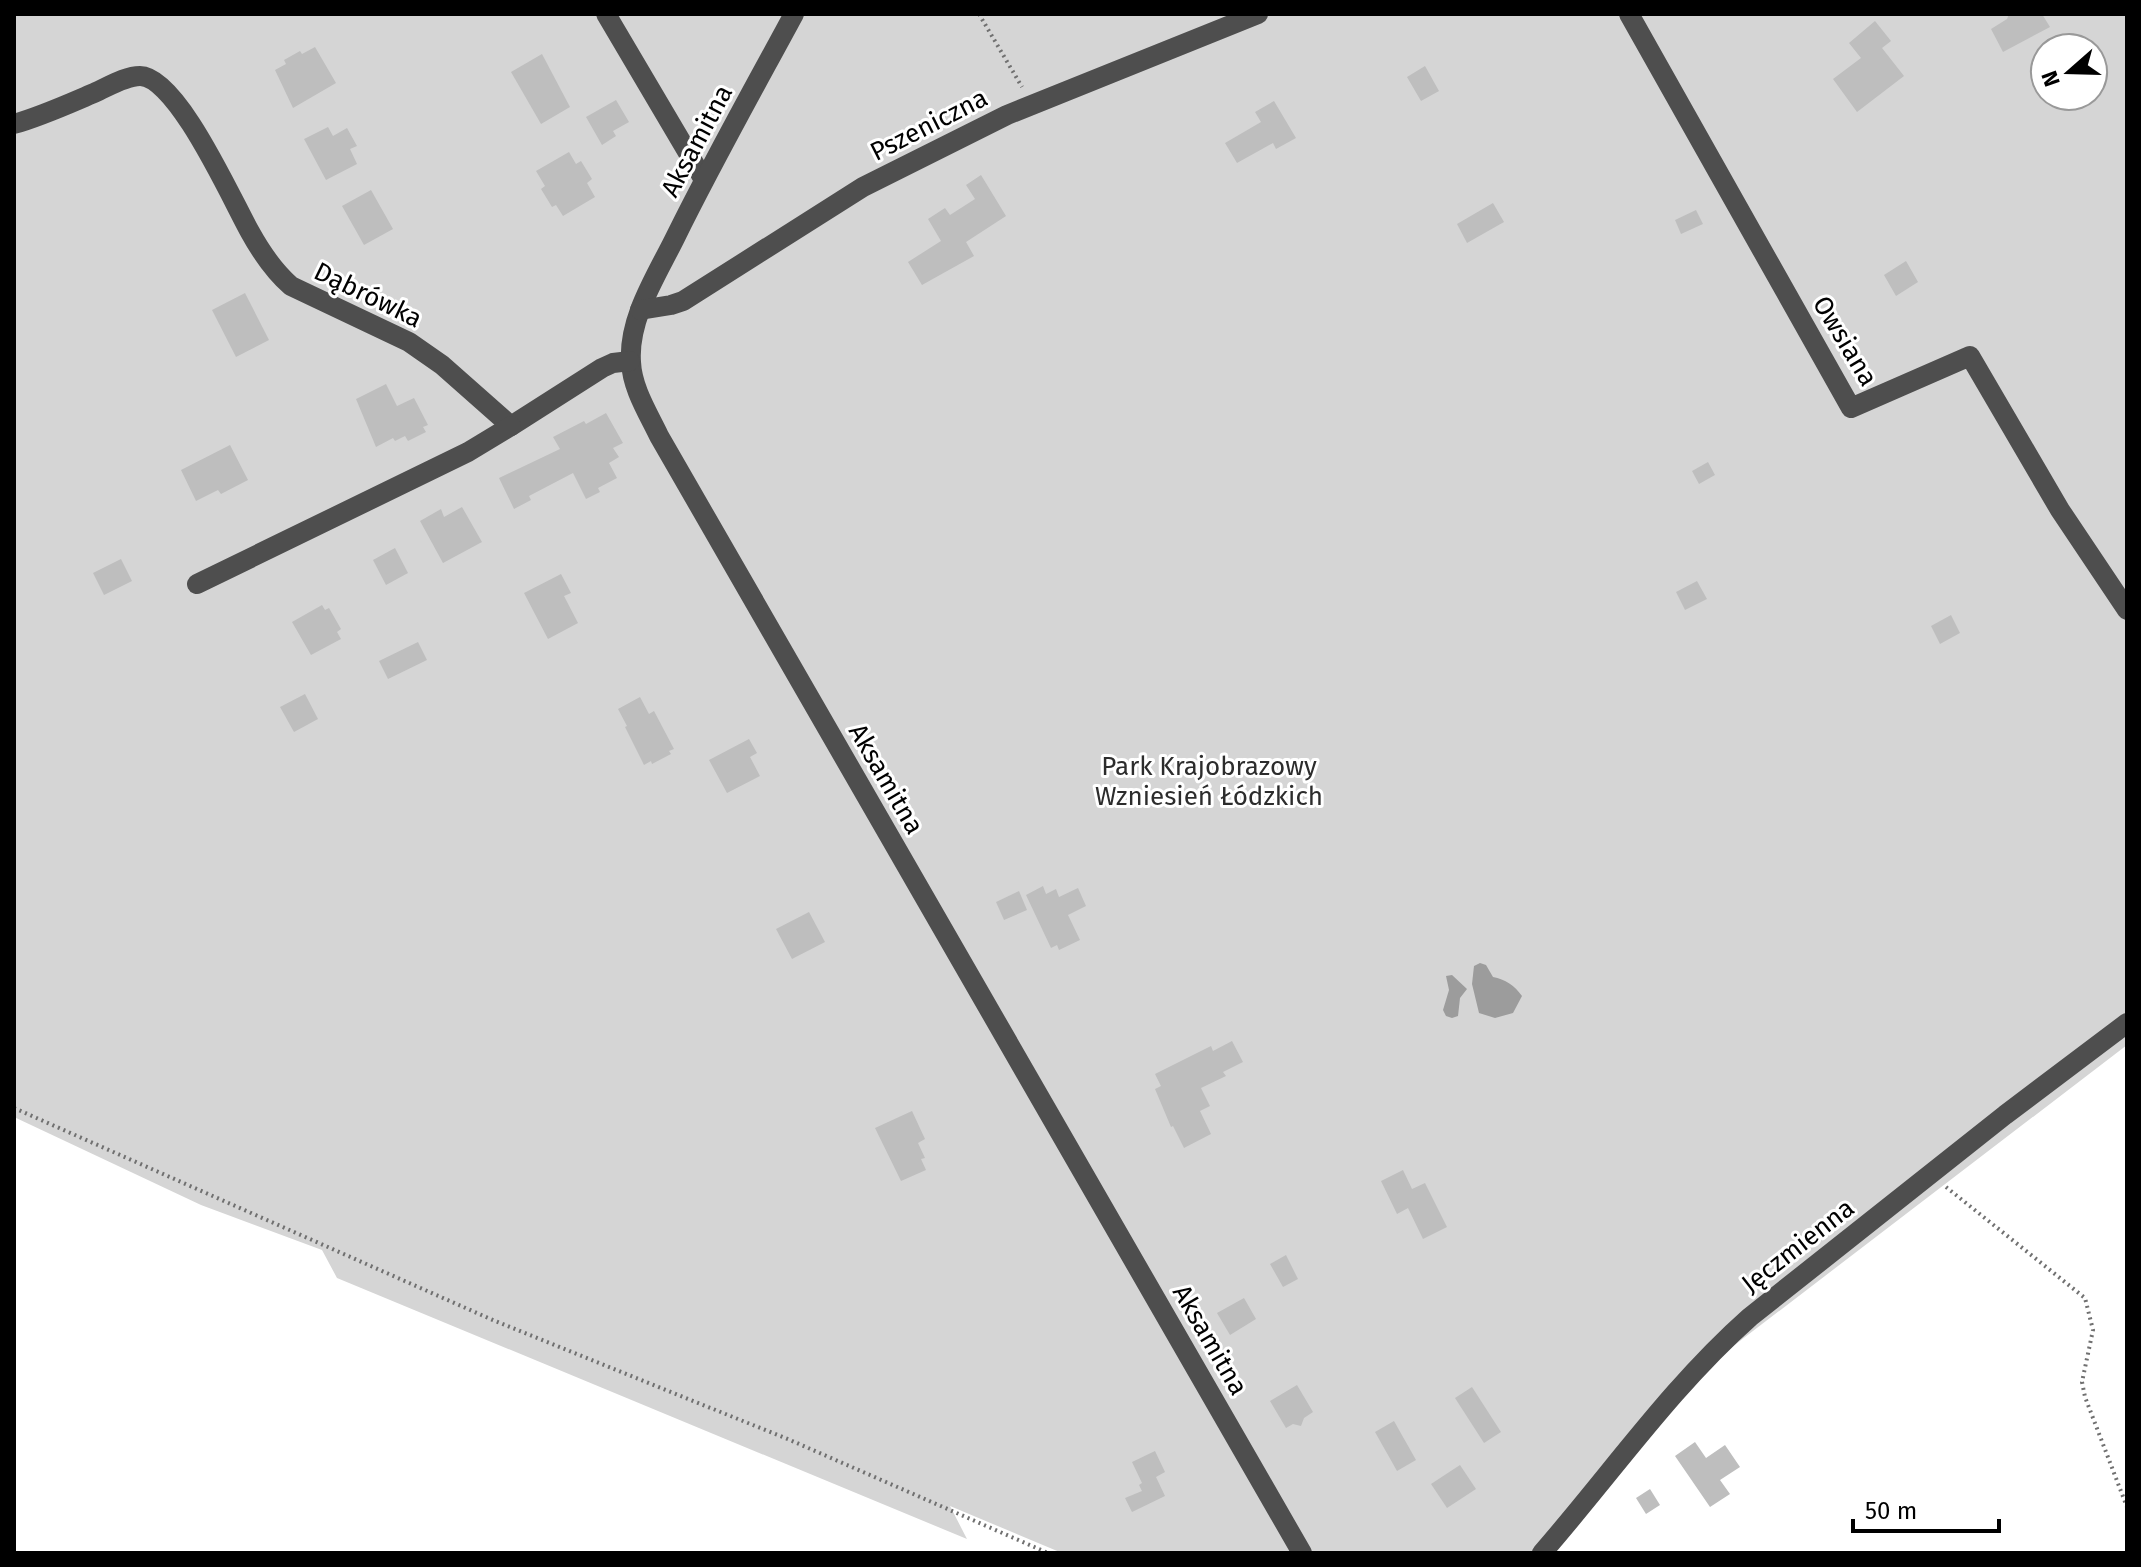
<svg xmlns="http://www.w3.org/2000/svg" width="2141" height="1567" viewBox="0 0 2141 1567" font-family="'Fira Sans',sans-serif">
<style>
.green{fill:#d5d5d5;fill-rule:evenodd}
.water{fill:#9c9c9c}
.building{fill:#bebebe}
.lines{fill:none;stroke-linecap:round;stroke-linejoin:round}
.path{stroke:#707070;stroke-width:4;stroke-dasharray:2 4;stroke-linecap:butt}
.minor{stroke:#4e4e4e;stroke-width:20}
.labels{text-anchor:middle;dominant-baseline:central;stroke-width:6;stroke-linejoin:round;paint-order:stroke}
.street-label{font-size:26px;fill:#000;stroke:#fff}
.park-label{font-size:26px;fill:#2c2c2c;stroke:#fff}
</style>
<rect width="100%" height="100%" fill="#fff"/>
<path class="green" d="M14,14H2127V1045L1719,1357L1545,1553H1062L950,1506L967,1539L337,1278L322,1250L201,1205L14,1117ZM2045,48H2093V96H2045Z"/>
<g class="water">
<path d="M1480,963L1486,965L1493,977C1505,979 1515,986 1522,996L1513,1013L1495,1018L1479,1013L1472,984L1474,966Z"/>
<polygon points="1452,975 1467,989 1460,998 1458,1016 1452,1018 1446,1016 1443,1010 1449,990 1446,976"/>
</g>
<g class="building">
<polygon points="2009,14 2042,14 2050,27 2003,52 1991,29 2007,19"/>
<polygon points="1875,21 1891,41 1882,48 1904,76 1857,112 1833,79 1861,58 1849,43"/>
<polygon points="315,47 336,83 293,108 275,70 286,64 284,60 300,51 302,54"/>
<polygon points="542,54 570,107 541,124 511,72"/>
<polygon points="1425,66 1439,91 1421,101 1407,77"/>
<polygon points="616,100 629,122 613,131 616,136 602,145 586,117"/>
<polygon points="1274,101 1296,138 1276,149 1273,143 1237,163 1225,143 1261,122 1255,112"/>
<polygon points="328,127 333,136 347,128 357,146 350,149 357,164 326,180 304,139"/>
<polygon points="569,152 576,164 581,161 592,179 587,183 595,197 563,216 556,205 552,207 541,189 545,186 536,171"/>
<polygon points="981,175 1006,216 966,242 974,256 922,285 908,262 941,241 928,219 945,208 950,215 975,199 966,185"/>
<polygon points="371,190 393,229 364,245 342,206"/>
<polygon points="1493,203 1504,222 1467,243 1457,224"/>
<polygon points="1696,210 1703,224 1681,234 1675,220"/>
<polygon points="1906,261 1918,282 1896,296 1884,275"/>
<polygon points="245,293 269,340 236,357 212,310"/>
<polygon points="386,384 397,406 414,398 428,425 423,427 426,432 408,441 405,436 395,441 393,438 376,447 356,399"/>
<polygon points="606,413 623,443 613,448 619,457 609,463 617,478 598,488 600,492 586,499 573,473 529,496 531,500 514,509 499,478 560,449 553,437 584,421 586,424"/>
<polygon points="230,445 248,480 221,494 218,490 196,501 181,470"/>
<polygon points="1708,462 1715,475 1699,484 1692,471"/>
<polygon points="462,507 482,542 443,563 420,521 441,509 444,517"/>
<polygon points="395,548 408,573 386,585 373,560"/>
<polygon points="121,559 132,581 104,595 93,573"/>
<polygon points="561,574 571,593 564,596 578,623 548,639 524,593"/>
<polygon points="1697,581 1707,599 1685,610 1676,592"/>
<polygon points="322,605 325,610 329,608 341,629 337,632 341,639 311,655 292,622"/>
<polygon points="1951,615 1960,633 1940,644 1931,626"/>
<polygon points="418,642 427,660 388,679 379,661"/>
<polygon points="305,694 318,719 294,732 280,707"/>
<polygon points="640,697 649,714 654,711 674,749 669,751 671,754 652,764 651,761 644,765 625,727 627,726 618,709"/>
<polygon points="749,739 757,753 750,757 760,776 727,793 709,760"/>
<polygon points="1043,886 1046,894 1056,889 1059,897 1078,888 1086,906 1068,915 1080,940 1059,950 1057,945 1051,948 1026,895"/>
<polygon points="1019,891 1027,910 1004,920 996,902"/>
<polygon points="809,912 825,942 792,959 776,929"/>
<polygon points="1232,1041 1243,1062 1223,1072 1226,1076 1201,1088 1210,1106 1200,1111 1211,1134 1184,1148 1173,1126 1171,1127 1155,1089 1161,1086 1155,1074 1211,1046 1213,1051"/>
<polygon points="912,1111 925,1139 918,1143 925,1158 921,1159 926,1170 901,1181 875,1128"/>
<polygon points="1403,1170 1412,1189 1425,1183 1447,1227 1423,1239 1408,1208 1397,1214 1381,1181"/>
<polygon points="1286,1255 1298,1279 1283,1287 1270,1264"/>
<polygon points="1244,1298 1256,1319 1230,1335 1217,1313"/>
<polygon points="1297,1385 1313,1412 1304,1418 1301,1426 1293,1424 1286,1428 1270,1401"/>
<polygon points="1472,1387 1501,1432 1484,1443 1455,1398"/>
<polygon points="1394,1421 1416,1460 1397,1471 1375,1432"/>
<polygon points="1695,1442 1706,1458 1725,1445 1740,1467 1720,1480 1730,1494 1710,1507 1675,1456"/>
<polygon points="1155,1451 1165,1472 1156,1477 1165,1496 1132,1512 1125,1498 1142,1491 1139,1485 1142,1483 1132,1462"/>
<polygon points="1460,1465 1476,1489 1447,1508 1431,1484"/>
<polygon points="1650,1489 1660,1505 1646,1514 1636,1498"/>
</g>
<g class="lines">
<g class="path">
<polyline points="979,14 1022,87"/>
<polyline points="14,1108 495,1321 790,1440 1048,1553"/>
<polyline points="1946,1187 2085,1298 2093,1330 2082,1382 2085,1397 2127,1507"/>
</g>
<g class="minor">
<polyline points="606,14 704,180"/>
<path d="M794,14C754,88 713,161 676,236C657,275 628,318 631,362C632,388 648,413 659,436L1302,1553"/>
<polyline points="1629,14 1851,408 1970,356 2060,510 2127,610"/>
<path d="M14,124C42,116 68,104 94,93C108,87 125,76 140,76C177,76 232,200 250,232C261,252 274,271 291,286L409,342L442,365L511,426L602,368L613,363L630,361"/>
<polyline points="640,310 671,305 683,301 863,187 1007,115 1258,14"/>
<polyline points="197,584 468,452 511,426"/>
<path d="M1542,1553C1611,1474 1671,1387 1750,1317L2005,1115L2127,1023"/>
</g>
</g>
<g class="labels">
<g class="street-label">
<text transform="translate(929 125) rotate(-27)">Pszeniczna</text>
<text transform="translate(697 141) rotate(-62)">Aksamitna</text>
<text transform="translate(368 295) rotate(26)">Dąbrówka</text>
<text transform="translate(1845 341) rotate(59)">Owsiana</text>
<text transform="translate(886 779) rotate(60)">Aksamitna</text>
<text transform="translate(1798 1246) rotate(-38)">Jęczmienna</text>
<text transform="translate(1210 1340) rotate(60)">Aksamitna</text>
</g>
<g class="park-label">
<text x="1209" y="766">Park Krajobrazowy<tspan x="1209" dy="30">Wzniesień Łódzkich</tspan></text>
</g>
</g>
<rect width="2141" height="1567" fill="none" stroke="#000000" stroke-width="32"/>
<g transform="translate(2069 72) rotate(250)"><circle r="38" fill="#ffffff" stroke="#999999" stroke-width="2"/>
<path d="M0-6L14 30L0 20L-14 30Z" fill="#000000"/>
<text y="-12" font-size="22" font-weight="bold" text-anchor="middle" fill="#000000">N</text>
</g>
<path d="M1853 1519v12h146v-12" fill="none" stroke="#000000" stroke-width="4"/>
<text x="1865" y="1519" font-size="24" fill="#000000" stroke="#ffffff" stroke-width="6" paint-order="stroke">50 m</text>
</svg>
